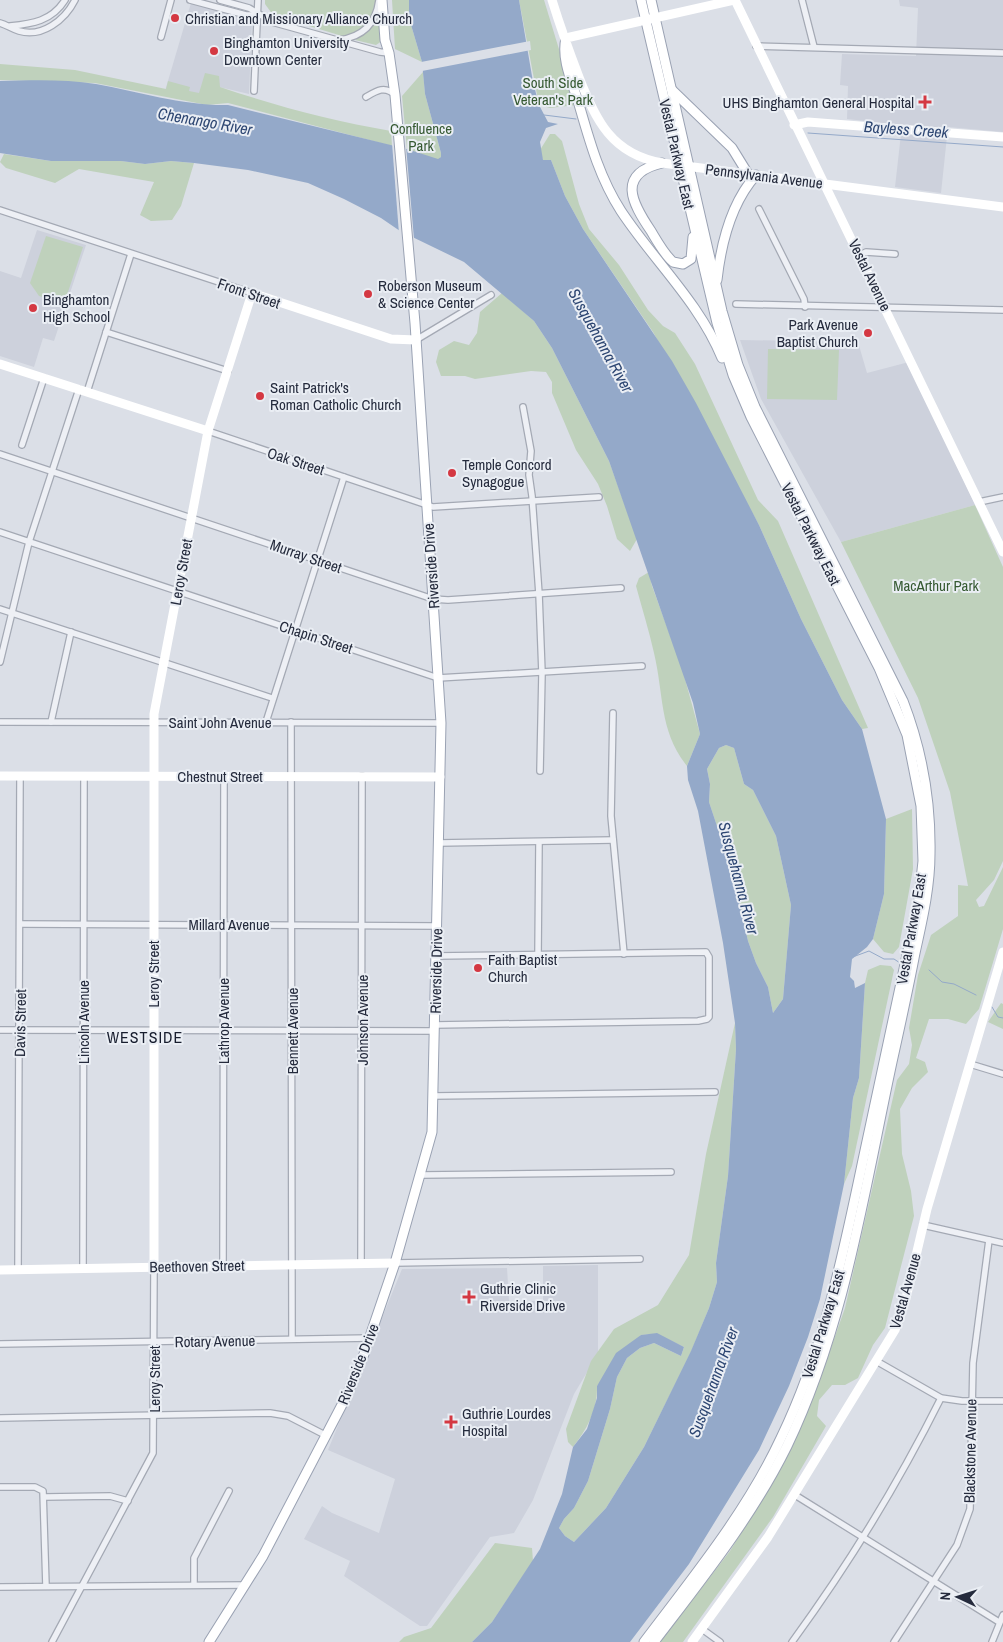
<svg xmlns="http://www.w3.org/2000/svg" width="1003" height="1642" viewBox="0 0 1003 1642" font-family="'Archivo Narrow',sans-serif">
<style>
.built{fill:#cdd1dc}
.green{fill:#bfd1bc}
.water{fill:#94a9c9;fill-rule:evenodd}
.pier{fill:#dbdfe7}
.lines{fill:none;stroke-linecap:round;stroke-linejoin:round}
.stream{stroke:#94a9c9;stroke-width:1}
.street-casing{stroke:#a4a9b4;stroke-width:8}
.primary-casing{stroke:#9aa2b3;stroke-width:11}
.street{stroke:#eef0f5;stroke-width:5.5}
.secondary{stroke:#fff;stroke-width:9}
.primary{stroke:#fff;stroke-width:9}
.secondary-bridge{stroke:#fff;stroke-width:9}
.poi-dot{fill:#d43842;stroke:#eaeef4;stroke-width:2}
.labels{text-anchor:middle;dominant-baseline:central;stroke-width:4;stroke-linejoin:round;paint-order:stroke}
.poi-label{font-size:15px;fill:#252b3d;stroke:#eaeef4;text-anchor:start}
.park-label{font-size:15px;fill:#355931;stroke:#eaeef4}
.street-label{font-size:15px;fill:#252b3d;stroke:#eaeef4}
.water-label{font-size:16px;font-style:italic;fill:#2d4672;stroke:#eaeef4}
.neighbourhood-label{font-size:16px;letter-spacing:1px;fill:#171d2e;stroke:#eaeef4}
</style>
<rect width="100%" height="100%" fill="#dbdfe7"/>
<g class="built">
<polygon points="899,0 1003,0 1003,132 948,127 941,193 895,187 902,125 847,119 848,86 840,85 842,54 916,56 918,8 900,6"/>
<polygon points="191,3 252,21 249,94 211,85 207,99 165,91"/>
<polygon points="37,230 86,245 54,341 43,338 34,367 0,356 0,271 21,278"/>
<polygon points="740,340 858,342 867,373 909,362 975,505 841,542 761,399"/>
<polygon points="598,1265 598,1354 574,1394 533,1500 514,1533 490,1537 427,1626 420,1626 344,1576 350,1561 304,1539 322,1506 332,1513 379,1533 395,1479 328,1450 402,1269 507,1268 509,1301 543,1301 543,1266"/>
</g>
<g class="green">
<path d="M265,0H377V1C371,21 364,34 342,36L273,15L265,4Z"/>
<polygon points="392,0 409,0 409,18 422,62 395,49"/>
<polygon points="519,0 544,0 576,105 550,108 539,105"/>
<polygon points="380,14 382,41 376,45 355,40 369,31"/>
<path d="M0,64L75,70L166,89L168,81L190,87L189,91L199,93L205,73L219,76L220,87C276,106 333,121 391,131L392,146L228,103L207,105L95,83L0,80Z"/>
<polygon points="423,72 425,94 441,153 441,157 438,160 407,149 402,96"/>
<polygon points="550,134 555,134 562,141 579,204 589,229 619,265 648,310 663,326 675,333 695,364 758,500 778,521 868,728 862,729 842,700 801,619 759,525 653,332 583,229 565,196 551,160 543,161 540,150"/>
<polygon points="4,154 51,161 121,161 145,164 171,161 194,163 181,206 172,220 151,221 140,215 154,182 79,169 55,183 6,168 0,162"/>
<polygon points="46,236 83,247 64,304 39,296 30,283"/>
<polygon points="502,293 534,321 552,348 609,461 637,539 630,551 617,539 607,506 598,484 576,450 552,393 552,382 546,372 531,371 475,379 465,376 441,376 436,362 439,350 454,341 469,345 477,333 480,312"/>
<polygon points="768,349 839,350 837,400 767,399"/>
<polygon points="975,505 1003,567 1003,861 994,880 976,900 979,907 984,906 1003,867 1003,929 979,1009 966,1024 948,1019 929,1019 916,1058 925,1062 928,1072 912,1088 900,1109 902,1154 911,1191 914,1216 885,1328 873,1345 858,1378 845,1385 832,1385 819,1400 817,1416 826,1426 773,1517 683,1642 660,1642 730,1551 771,1484 812,1401 845,1308 897,1080 909,1064 912,1045 909,1028 918,975 931,935 958,916 958,885 968,886 950,792 918,698 841,542"/>
<path d="M649,572L652,586L682,668L700,734L687,766C659,731 664,695 654,653C649,631 642,608 636,586L639,578Z"/>
<polygon points="726,745 734,748 744,784 753,790 776,836 791,905 783,999 773,1013 768,987 756,963 748,941 732,871 709,802 710,784 707,769 719,748"/>
<polygon points="912,809 913,869 899,947 893,954 884,952 873,939 884,894 886,819"/>
<polygon points="880,965 891,966 894,970 852,1166 844,1184 853,1098 859,1078 865,983 868,970"/>
<polygon points="1001,1003 1003,1004 1003,1029 988,1022"/>
<path d="M735,1023L736,1049L728,1176L716,1263L717,1282L709,1308L691,1352L644,1447L606,1508L574,1542L565,1536L559,1528L564,1519L574,1508L588,1481L610,1409L617,1377L627,1358L640,1348L654,1343L681,1356L684,1347L657,1334L641,1335L597,1386C598,1409 587,1429 573,1447L568,1442L566,1429L591,1361L614,1329L658,1305L689,1255L706,1154Z"/>
<polygon points="495,1543 532,1548 533,1561 492,1622 472,1642 399,1642 404,1637 431,1628"/>
</g>
<path class="water" d="M409,0H519L533,82L539,105L548,122L558,124L546,128L540,142L543,160H551L565,196L583,229L672,361L696,403L759,525L801,619L842,700L862,729L886,819L884,894L873,939L867,947L852,959L850,977L854,981L855,988L865,983L859,1078L853,1098L844,1184L820,1299L808,1337L789,1386L759,1450L689,1564L630,1642H472L492,1622L540,1549L562,1494L573,1447L587,1429L597,1398V1386L616,1353L641,1335L657,1333L684,1347L681,1356L654,1343L640,1348L627,1358L617,1377L610,1409L588,1481L574,1508L564,1519L559,1528L565,1536L574,1542L606,1508L644,1447L691,1351L709,1308L717,1282L716,1263L728,1176L736,1049L735,1023L723,943L698,811L688,780L687,766L700,734L693,703L609,461L552,348L534,321L464,262L400,231L381,218L344,199L308,183L248,170L194,163L171,161L145,164L121,161H51L0,153V81C31,80 66,79 96,84C139,92 185,106 228,105L407,149L438,159L441,157V153L425,94L422,62L409,18ZM726,745L734,748L744,784L753,790L776,836L791,905L783,999L773,1013L768,987L756,963L748,941L732,871L709,802L710,784L707,769L719,748Z"/>
<g class="pier">
<polygon points="530,41 531,50 422,71 421,62"/>
<polygon points="392,143 406,146 414,239 399,234"/>
</g>
<g class="lines">
<g class="stream">
<polyline points="544,115 576,119"/>
<polyline points="808,133 1003,147"/>
<polyline points="850,958 869,951 884,959 894,959 900,963"/>
<polyline points="929,970 942,982 954,984 976,995"/>
<polyline points="992,1007 998,1017 1003,1018"/>
</g>
<defs>
<g id="street">
<polyline points="190,0 246,15 257,15"/>
<polyline points="220,0 249,8 272,22 380,52 389,53"/>
<polyline points="802,0 814,47"/>
<path d="M0,23C7,25 12,29 19,31C42,38 65,20 75,0"/>
<path d="M10,26C32,24 52,21 65,0"/>
<polyline points="161,37 171,0"/>
<path d="M339,40C363,37 376,24 379,0"/>
<polyline points="756,46 1003,53"/>
<polyline points="254,91 258,0"/>
<path d="M366,97C376,91 385,85 395,95"/>
<polyline points="759,209 804,299 805,307"/>
<polyline points="0,210 252,293"/>
<polyline points="860,255 866,252 895,254"/>
<polyline points="736,304 1003,310"/>
<polyline points="106,332 228,371"/>
<polyline points="416,340 491,295"/>
<polyline points="87,392 131,254"/>
<polyline points="523,407 531,451 529,475 532,496 539,594 542,673 540,771"/>
<polyline points="208,431 433,507 599,497"/>
<polyline points="22,445 44,378"/>
<polyline points="0,454 433,599 448,600 621,588"/>
<polyline points="979,502 1003,497"/>
<polyline points="0,532 438,678 642,666"/>
<polyline points="0,609 272,698"/>
<polyline points="0,662 29,542 79,389"/>
<polyline points="613,713 611,816 624,954"/>
<polyline points="0,722 441,723"/>
<polyline points="51,722 71,632"/>
<polyline points="266,722 344,477"/>
<polyline points="291,722 292,1339"/>
<polyline points="439,843 613,840"/>
<polyline points="21,924 436,926"/>
<polyline points="538,955 539,842"/>
<polyline points="435,1025 698,1021 707,1019 709,1017 709,957 706,952 436,956"/>
<polyline points="0,1030 435,1031"/>
<polyline points="970,1064 1003,1074"/>
<polyline points="433,1096 715,1092"/>
<polyline points="422,1175 671,1172"/>
<polyline points="923,1225 1003,1243"/>
<polyline points="361,1263 362,776"/>
<polyline points="395,1263 640,1259"/>
<polyline points="223,1266 224,776"/>
<polyline points="83,1268 84,776"/>
<polyline points="18,1269 20,776"/>
<polyline points="0,1344 370,1338"/>
<polyline points="878,1362 941,1398 962,1401 1003,1401"/>
<polyline points="0,1418 270,1413 288,1416 327,1436"/>
<polyline points="0,1487 35,1487 43,1491 46,1586"/>
<polyline points="795,1495 999,1622"/>
<polyline points="45,1497 110,1496 128,1501"/>
<polyline points="194,1584 194,1558 229,1491"/>
<polyline points="0,1587 246,1585"/>
<polyline points="702,1629 720,1642"/>
<polyline points="52,1642 153,1453 154,1267"/>
<path d="M792,1642C849,1564 898,1484 941,1398"/>
<polyline points="894,1642 957,1545 970,1509 973,1363 989,1240"/>
<polyline points="992,1642 1003,1615"/>
</g>
<g id="primary">
<path d="M641,0L717,323L733,375L751,417L879,668L907,735L921,806L923,861L919,899C901,986 882,1073 863,1160C843,1255 824,1349 781,1438C746,1513 693,1577 644,1642"/>
<path d="M651,0L722,311L738,365L755,407L903,701C922,750 931,801 930,854C930,888 922,921 915,953C908,990 900,1026 892,1062C864,1192 845,1325 787,1446C752,1517 702,1579 654,1642"/>
<path d="M566,38C561,59 572,82 578,101C589,139 599,177 621,211C654,261 699,302 722,358"/>
<polyline points="672,90 732,148 748,174"/>
<path d="M662,163C616,174 632,203 651,231C657,241 664,254 673,262L683,264L691,259L693,237"/>
<path d="M717,280C721,244 731,203 756,175"/>
<polyline points="209,1642 263,1556 346,1397 364,1354 395,1263 432,1132 441,723 415,323 395,95 389,53 385,40 382,0"/>
</g>
</defs>
<use href="#street" class="street-casing"/>
<use href="#primary" class="primary-casing"/>
<use href="#street" class="street"/>
<g class="secondary">
<path d="M552,0C560,26 569,51 579,77C596,121 612,154 662,163"/>
<polyline points="735,0 1003,552"/>
<polyline points="566,38 734,0"/>
<polyline points="794,125 808,122 1003,137"/>
<polyline points="709,169 1003,207"/>
<polyline points="0,364 208,431"/>
<polyline points="0,776 440,777"/>
<polyline points="154,1267 154,714 208,431 252,293 391,339 416,340"/>
<polyline points="0,1270 395,1263"/>
<polyline points="692,1642 768,1537 895,1330 906,1298 927,1209 1003,952"/>
</g>
<use href="#primary" class="primary"/>
<polyline class="secondary-bridge" points="662,163 709,169"/>
</g>
<g class="poi-dot">
<circle cx="175" cy="18" r="5"/>
<circle cx="214" cy="51" r="5"/>
<path d="M922.5 94.5h5v5h5v5h-5v5h-5v-5h-5v-5h5z"/>
<circle cx="368" cy="294" r="5"/>
<circle cx="33" cy="308" r="5"/>
<circle cx="868" cy="333" r="5"/>
<circle cx="260" cy="396" r="5"/>
<circle cx="452" cy="473" r="5"/>
<circle cx="478" cy="968" r="5"/>
<path d="M466.5 1289.5h5v5h5v5h-5v5h-5v-5h-5v-5h5z"/>
<path d="M448.5 1414.5h5v5h5v5h-5v5h-5v-5h-5v-5h5z"/>
</g>
<g class="labels">
<g class="poi-label">
<text x="185" y="18">Christian and Missionary Alliance Church</text>
<text x="224" y="42">Binghamton University<tspan x="224" dy="17">Downtown Center</tspan></text>
<text x="914" y="102" text-anchor="end">UHS Binghamton General Hospital</text>
<text x="378" y="285">Roberson Museum<tspan x="378" dy="17">&amp; Science Center</tspan></text>
<text x="43" y="299">Binghamton<tspan x="43" dy="17">High School</tspan></text>
<text x="858" y="324" text-anchor="end">Park Avenue<tspan x="858" dy="17">Baptist Church</tspan></text>
<text x="270" y="387">Saint Patrick's<tspan x="270" dy="17">Roman Catholic Church</tspan></text>
<text x="462" y="464">Temple Concord<tspan x="462" dy="17">Synagogue</tspan></text>
<text x="488" y="959">Faith Baptist<tspan x="488" dy="17">Church</tspan></text>
<text x="480" y="1288">Guthrie Clinic<tspan x="480" dy="17">Riverside Drive</tspan></text>
<text x="462" y="1413">Guthrie Lourdes<tspan x="462" dy="17">Hospital</tspan></text>
</g>
<g class="park-label">
<text x="553" y="82">South Side<tspan x="553" dy="17">Veteran's Park</tspan></text>
<text x="421" y="128">Confluence<tspan x="421" dy="17">Park</tspan></text>
<text x="936" y="585">MacArthur Park</text>
</g>
<g class="street-label">
<text transform="translate(677 154) rotate(77)">Vestal Parkway East</text>
<text transform="translate(764 176) rotate(7)">Pennsylvania Avenue</text>
<text transform="translate(870 275) rotate(64)">Vestal Avenue</text>
<text transform="translate(249 293) rotate(19)">Front Street</text>
<text transform="translate(296 461) rotate(18)">Oak Street</text>
<text transform="translate(811 534) rotate(63)">Vestal Parkway East</text>
<text transform="translate(306 556) rotate(19)">Murray Street</text>
<text transform="translate(431 566) rotate(-94)">Riverside Drive</text>
<text transform="translate(181 572) rotate(-80)">Leroy Street</text>
<text transform="translate(316 637) rotate(18)">Chapin Street</text>
<text x="220" y="722">Saint John Avenue</text>
<text x="220" y="776">Chestnut Street</text>
<text x="229" y="924">Millard Avenue</text>
<text transform="translate(911 929) rotate(-80)">Vestal Parkway East</text>
<text transform="translate(436 971) rotate(-89)">Riverside Drive</text>
<text transform="translate(153 974) rotate(-90)">Leroy Street</text>
<text transform="translate(362 1020) rotate(-90)">Johnson Avenue</text>
<text transform="translate(223 1021) rotate(-90)">Lathrop Avenue</text>
<text transform="translate(83 1022) rotate(-90)">Lincoln Avenue</text>
<text transform="translate(20 1023) rotate(-89)">Davis Street</text>
<text transform="translate(292 1031) rotate(-90)">Bennett Avenue</text>
<text transform="translate(197 1266) rotate(-1)">Beethoven Street</text>
<text transform="translate(905 1291) rotate(-74)">Vestal Avenue</text>
<text transform="translate(823 1324) rotate(-73)">Vestal Parkway East</text>
<text transform="translate(215 1341) rotate(-1)">Rotary Avenue</text>
<text transform="translate(358 1364) rotate(-68)">Riverside Drive</text>
<text transform="translate(154 1379) rotate(-90)">Leroy Street</text>
<text transform="translate(970 1451) rotate(-89)">Blackstone Avenue</text>
</g>
<g class="water-label">
<text transform="translate(205 121) rotate(10)">Chenango River</text>
<text transform="translate(906 129) rotate(4)">Bayless Creek</text>
<text transform="translate(601 340) rotate(61)">Susquehanna River</text>
<text transform="translate(739 878) rotate(75)">Susquehanna River</text>
<text transform="translate(713 1382) rotate(-70)">Susquehanna River</text>
</g>
<g class="neighbourhood-label">
<text x="145" y="1037">WESTSIDE</text>
</g>
</g>
<g transform="translate(958 1597) rotate(274)" stroke="#eaeef4" stroke-width="4" paint-order="stroke">
<path d="M0-4L9 19L0 12L-9 19Z" fill="#252b3d"/>
<text y="-8" font-size="14" font-weight="bold" text-anchor="middle" fill="#252b3d">N</text>
</g>
</svg>
